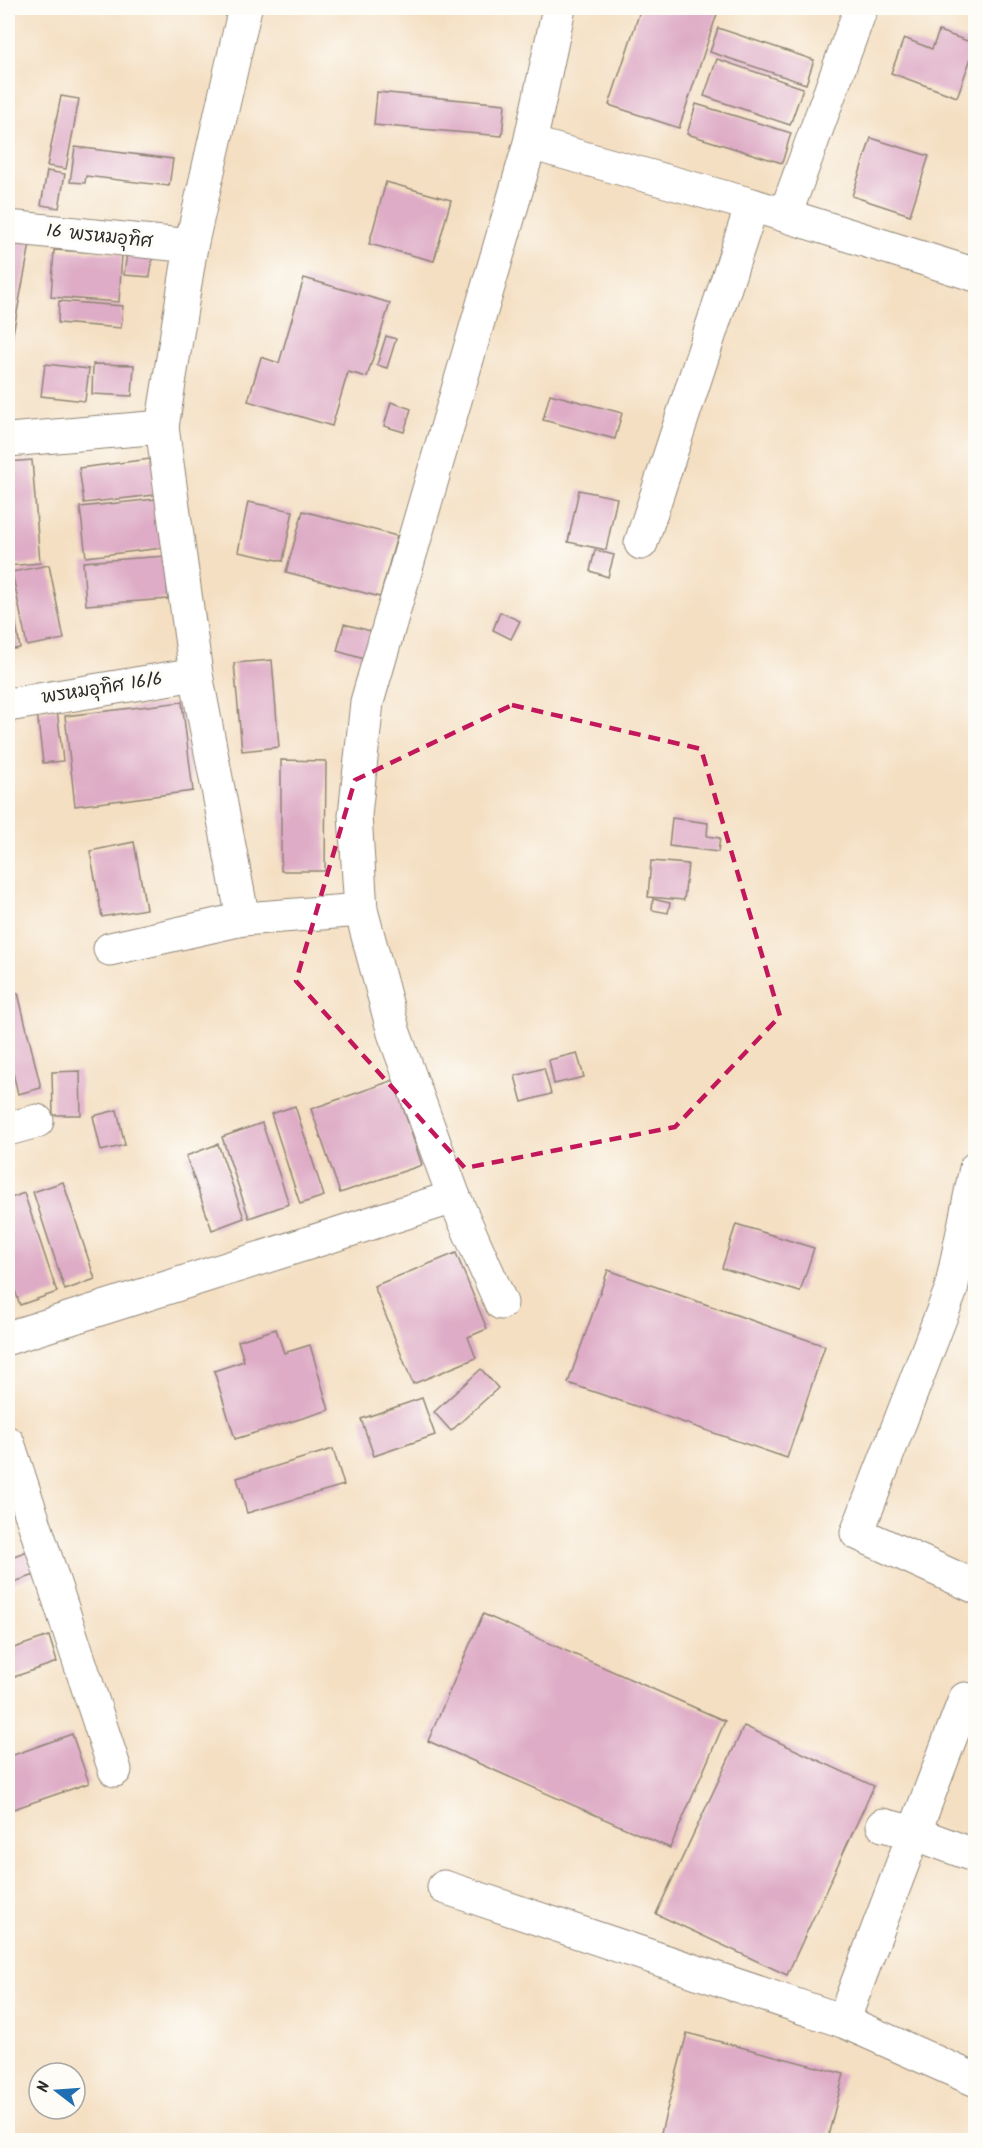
<svg xmlns="http://www.w3.org/2000/svg" width="983" height="2148" viewBox="0 0 983 2148" font-family="Kalam,'Playpen Sans Thai',sans-serif">
<style>
.building{fill:#deacc6}
.lines{fill:none;stroke-linecap:round;stroke-linejoin:round}
.minor-casing{stroke:#908576;stroke-width:35}
.minor{stroke:#fff;stroke-width:33}
.marked{fill:none;stroke:#c2185b;stroke-width:4.5;stroke-dasharray:12 8;stroke-linejoin:round}
.labels{text-anchor:middle;dominant-baseline:central;stroke-width:6;stroke-linejoin:round;paint-order:stroke}
.street-label{font-size:18px;fill:#2b2b2b;stroke:#fdfcf7}
</style>
<rect width="100%" height="100%" fill="#fdfcf7"/>
<filter id="ink" filterUnits="userSpaceOnUse"><feTurbulence type="fractalNoise" baseFrequency=".0167" numOctaves="2"/><feDisplacementMap in="SourceGraphic" scale="12" xChannelSelector="R" yChannelSelector="G"/><feConvolveMatrix kernelMatrix="1 2 1 2 8 2 1 2 1" color-interpolation-filters="sRGB"/></filter>
<filter id="wash" filterUnits="userSpaceOnUse"><feTurbulence type="fractalNoise" baseFrequency=".008" numOctaves="4" result="noise"/><feDisplacementMap in="SourceGraphic" scale="24" xChannelSelector="R" yChannelSelector="G"/><feGaussianBlur stdDeviation="1.35" result="paint"/><feColorMatrix in="noise" values="0 0 0 0 0 0 0 0 0 0 0 0 0 0 0 0 0 1.4 0 .05"/><feComposite in="paint" operator="in"/></filter>
<g filter="url(#wash)">
<rect width="100%" height="100%" fill="#f4dfc2"/>
<g id="blocks">
<g class="building">
<polygon points="641,8 719,8 679,128 609,105"/>
<polygon points="718,28 814,60 806,84 710,52"/>
<polygon points="939,31 976,44 957,97 891,73 904,38 932,49"/>
<polygon points="717,59 803,88 790,125 704,96"/>
<polygon points="377,92 505,104 502,136 374,125"/>
<polygon points="61,96 79,99 66,169 47,166"/>
<polygon points="696,104 791,133 782,163 687,134"/>
<polygon points="871,138 929,156 910,215 852,196"/>
<polygon points="75,147 173,159 169,186 86,176 85,183 70,182"/>
<polygon points="47,171 65,174 59,208 41,205"/>
<polygon points="386,182 451,200 434,261 369,244"/>
<polygon points="10,235 31,239 11,344 8,344 8,248"/>
<polygon points="54,250 122,254 119,302 51,297"/>
<polygon points="127,252 153,254 150,277 124,275"/>
<polygon points="304,278 390,303 367,377 348,372 332,426 248,401 261,357 279,363"/>
<polygon points="59,301 123,306 121,328 58,323"/>
<polygon points="386,336 396,339 387,368 377,365"/>
<polygon points="45,364 89,369 85,401 41,396"/>
<polygon points="93,364 134,365 132,396 92,394"/>
<polygon points="550,394 622,413 615,439 543,420"/>
<polygon points="391,402 411,409 404,432 384,426"/>
<polygon points="158,458 163,494 84,503 79,468"/>
<polygon points="32,460 40,563 8,566 8,462"/>
<polygon points="579,490 617,498 606,550 568,542"/>
<polygon points="165,498 171,547 86,557 80,507"/>
<polygon points="248,502 293,511 283,561 238,552"/>
<polygon points="303,511 397,536 380,597 286,572"/>
<polygon points="595,550 614,555 608,577 590,571"/>
<polygon points="165,556 168,599 86,605 83,562"/>
<polygon points="49,565 64,639 27,646 12,572"/>
<polygon points="8,577 20,648 8,650"/>
<polygon points="500,612 520,621 511,639 493,630"/>
<polygon points="344,624 371,631 364,659 337,651"/>
<polygon points="272,660 279,747 242,751 234,663"/>
<polygon points="182,702 193,791 75,806 65,716"/>
<polygon points="57,709 63,761 43,763 37,712"/>
<polygon points="281,760 326,761 325,871 281,871"/>
<polygon points="672,818 708,823 707,836 720,838 718,852 669,846"/>
<polygon points="134,842 146,909 102,917 90,851"/>
<polygon points="651,861 688,864 684,900 648,897"/>
<polygon points="653,899 670,903 668,913 652,910"/>
<polygon points="18,993 41,1088 18,1094 8,1052 8,996"/>
<polygon points="577,1053 584,1077 554,1084 549,1060"/>
<polygon points="544,1068 551,1094 522,1102 515,1076"/>
<polygon points="80,1071 81,1115 53,1115 52,1072"/>
<polygon points="394,1080 422,1165 340,1193 311,1109"/>
<polygon points="295,1106 324,1196 300,1204 271,1114"/>
<polygon points="117,1110 125,1145 101,1151 93,1116"/>
<polygon points="262,1123 289,1204 249,1218 222,1137"/>
<polygon points="218,1144 244,1218 212,1230 186,1156"/>
<polygon points="63,1182 95,1279 65,1290 33,1192"/>
<polygon points="24,1193 57,1292 20,1305 8,1270 8,1199"/>
<polygon points="736,1224 814,1248 800,1292 722,1268"/>
<polygon points="456,1253 487,1329 468,1337 476,1358 413,1384 374,1286"/>
<polygon points="608,1270 825,1346 787,1458 568,1383"/>
<polygon points="276,1329 284,1353 310,1345 329,1410 235,1439 214,1371 244,1361 238,1341"/>
<polygon points="481,1369 498,1388 451,1431 434,1412"/>
<polygon points="422,1398 435,1435 374,1456 361,1419"/>
<polygon points="333,1449 344,1485 247,1513 237,1478"/>
<polygon points="36,1548 44,1572 8,1584 8,1558"/>
<polygon points="483,1614 725,1721 670,1848 428,1741"/>
<polygon points="49,1636 57,1662 8,1679 8,1650"/>
<polygon points="744,1726 874,1786 787,1975 656,1914"/>
<polygon points="72,1734 89,1783 8,1811 8,1757"/>
<polygon points="687,2033 844,2074 827,2140 659,2140"/>
</g>
</g>
</g>
<g filter="url(#ink)">
<use href="#blocks" fill-opacity="0" stroke="#908576" stroke-width="1.5"/>
<g class="lines">
<defs>
<g id="minor">
<polyline points="530,143 752,205 976,275"/>
<polyline points="785,215 861,8"/>
<polyline points="8,227 191,246"/>
<polyline points="8,440 162,427"/>
<polyline points="641,543 752,205"/>
<polyline points="8,705 196,674"/>
<polyline points="243,919 196,674 162,427 191,246 245,8"/>
<polyline points="110,949 243,919 361,910"/>
<polyline points="8,1129 37,1121"/>
<polyline points="976,1168 951,1290 857,1533 976,1587"/>
<polyline points="501,1303 454,1197 394,1033 361,910 355,815 367,702 530,143 559,8"/>
<polyline points="8,1338 454,1197"/>
<polyline points="8,1443 115,1770"/>
<polyline points="883,1825 914,1833 976,1856"/>
<polyline points="444,1887 843,2021 976,2080"/>
<polyline points="843,2021 965,1699"/>
</g>
</defs>
<use href="#minor" class="minor-casing"/>
<use href="#minor" class="minor"/>
</g>
</g>
<path class="marked" d="M512,705L701,749L780,1016L675,1127L465,1168L296,981L355,780Z"/>
<g class="labels">
<g class="street-label">
<text transform="translate(99 237) rotate(6)">16 พรหมอุทิศ</text>
<text transform="translate(102 689) rotate(-9)">พรหมอุทิศ 16/6</text>
</g>
</g>
<rect width="983" height="2148" fill="none" stroke="#fdfcf7" stroke-width="30"/>
<g transform="translate(57 2091) rotate(287)"><circle r="28" fill="#fdfcf7" stroke="#a9a8a5" stroke-width="1.5"/>
<path d="M0-4.5L10 22L0 15L-10 22Z" fill="#1f6fb2"/>
<text y="-9" font-size="16" font-weight="bold" text-anchor="middle" fill="#2b2b2b">N</text>
</g>
</svg>
